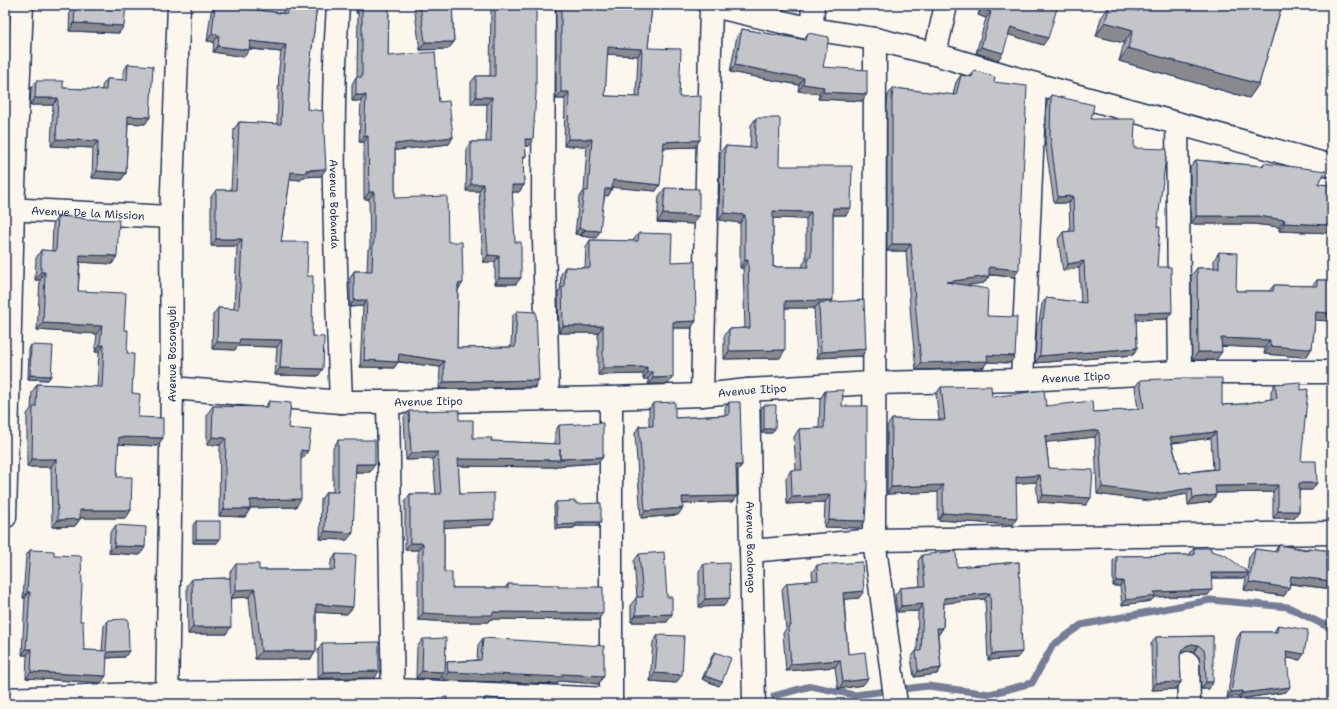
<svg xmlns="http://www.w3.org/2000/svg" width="1337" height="709" viewBox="0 0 1337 709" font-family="'Shantell Sans',sans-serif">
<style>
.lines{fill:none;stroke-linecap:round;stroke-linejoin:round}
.stream{stroke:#747e96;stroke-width:7}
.street-casing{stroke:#1b2f5e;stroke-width:25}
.street{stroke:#fbf7ec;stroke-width:22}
.wall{fill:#a8a9ad;stroke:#1b2f5e;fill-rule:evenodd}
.shaded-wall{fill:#888a8d;stroke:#1b2f5e}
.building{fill:#c3c5c9;stroke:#1b2f5e;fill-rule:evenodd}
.labels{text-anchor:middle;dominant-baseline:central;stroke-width:3.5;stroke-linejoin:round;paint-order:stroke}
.street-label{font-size:11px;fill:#1b2f5e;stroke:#fbf7ec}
</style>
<rect width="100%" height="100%" fill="#fbf7ec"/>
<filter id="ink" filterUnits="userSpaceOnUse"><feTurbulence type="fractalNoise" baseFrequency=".025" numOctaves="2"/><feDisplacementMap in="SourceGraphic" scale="8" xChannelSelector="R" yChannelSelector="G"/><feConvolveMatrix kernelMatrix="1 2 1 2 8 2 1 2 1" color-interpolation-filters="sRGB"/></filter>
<g filter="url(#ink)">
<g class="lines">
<polyline class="stream" points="774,696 811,686 854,695 928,686 990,694 1032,683 1053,645 1081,625 1210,600 1288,607 1332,629"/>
<defs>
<g id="street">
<path id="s1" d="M338,5C329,137 336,270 341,402"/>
<polyline points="544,5 543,201 548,399"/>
<polyline points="709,5 812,29 875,39 935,54 1035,84 1332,166"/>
<polyline points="812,29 813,5"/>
<polyline points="875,39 874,540 896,704"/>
<polyline points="935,54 946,5"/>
<polyline points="1177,123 1180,372"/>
<path id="s2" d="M5,209L171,217"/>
<polyline points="1022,380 1035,84"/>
<path id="s3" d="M172,388L341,402H388L611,398L702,395L748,390L873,383L1022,380L1180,372H1332"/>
<path id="s4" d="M748,390L754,704"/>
<polyline points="702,395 711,6"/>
<polyline points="611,398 611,704"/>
<polyline points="388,402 393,704"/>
<polyline points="5,517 13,209 22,5"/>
<polyline points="751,551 874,540 1332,533"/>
<polyline points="1188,663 1189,704"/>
<polyline points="5,699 167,693 393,690 611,699"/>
<polyline points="167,704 172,388 171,217 179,5"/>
</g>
</defs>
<use href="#street" class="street-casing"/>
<use href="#street" class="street"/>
</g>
<g class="wall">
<polygon points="70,5 126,5 119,33 69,31"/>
<polygon points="215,5 283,13 283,7 285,5 317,5 309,74 307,109 321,176 303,177 301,180 290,179 281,242 307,276 312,336 318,376 275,375 277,347 237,346 235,350 212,349 213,315 218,308 234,309 237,246 211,246 211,197 216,190 231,190 234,129 239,122 277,124 279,68 281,52 249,49 244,57 213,52 214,42 207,41 211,12"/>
<polygon points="356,5 389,5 388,56 439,102 453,137 449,144 395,150 395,198 448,242 458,290 457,348 511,347 512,317 517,311 539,380 534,387 439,389 440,367 398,362 394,368 360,367 363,306 350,307 350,278 354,271 367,271 368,249 370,247 369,199 364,199 364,142 359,142 361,101 352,101 352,84 356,77 357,77 358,13 356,13"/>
<polygon points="414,5 452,5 454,42 448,49 420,50"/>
<polygon points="494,5 536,5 533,139 529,146 525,146 526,156 523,159 524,185 519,192 512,192 516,284 495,284 495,262 483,262 479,191 466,191 467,148 471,142 486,142 487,104 471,104 471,82 476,76 490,76 491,9"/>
<path d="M556,5H652L648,48L679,97L695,147L664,148L656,191L613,187L612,189L608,196L605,195L596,238L581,236V235L575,234L579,198L584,191L587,146H564L565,99H556ZM607,54L638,56L636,97L605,96Z"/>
<polygon points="981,5 1058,5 1043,45 1009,34 998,60 976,53 986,18 978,15"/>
<polygon points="1110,5 1114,5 1133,10 1135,5 1282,5 1259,84 1249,98 1119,61 1124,43 1096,36 1101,18"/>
<polygon points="742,29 803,40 808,33 823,67 862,101 818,99 819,94 798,91 799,85 730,72 737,36"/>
<polygon points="128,64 150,117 145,124 128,123 126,173 121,180 92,178 93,148 51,146 53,105 30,105 31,88 36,81 63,88 102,90 102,86 107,79 123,80 123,72"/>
<polygon points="974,70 994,82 1014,277 989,275 989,276 984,283 966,285 987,316 1010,363 987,362 983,368 916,370 911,320 906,251 887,251 887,105 888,95 893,88 953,95 956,82 961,75 970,77"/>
<polygon points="1051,95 1091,119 1134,148 1157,227 1157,267 1167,319 1136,320 1137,348 1133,355 1035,363 1037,325 1039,322 1042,304 1046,298 1081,303 1079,268 1063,271 1058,239 1063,232 1070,231 1069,203 1054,203 1045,141 1047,102"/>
<path d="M756,118L779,165L846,215H833L832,302L866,349L862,356L817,358L814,309L815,308H785L780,358L724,359V336L729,329L745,328L743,268H740V223L719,220L720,153L725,146L750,148L751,125ZM773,218L806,219V260L803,264V267H773Z"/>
<polygon points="1196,160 1262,166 1264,163 1318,184 1332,185 1332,233 1279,231 1279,227 1253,224 1191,224 1190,168"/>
<polygon points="665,188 699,216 693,224 657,222 659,196"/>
<polygon points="58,216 82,219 117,256 112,264 80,262 78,291 124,330 132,393 138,417 163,438 157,446 118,444 117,477 131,510 126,518 80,518 80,519 75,526 52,527 51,467 27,467 27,414 31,409 32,392 37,384 97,387 99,352 95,352 97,334 37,330 40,280 35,280 36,258 41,250 52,251 53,224"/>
<polygon points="639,233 671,262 696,321 691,328 673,328 668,384 648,384 648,379 643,379 643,374 598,375 598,333 559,333 558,293 560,290 561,274 565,267 585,268 586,247 590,240 634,241 634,239"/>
<polygon points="1219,252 1236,291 1269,291 1274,285 1312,286 1317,280 1330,280 1332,278 1332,321 1315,320 1312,348 1307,356 1303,357 1264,354 1265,348 1221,346 1216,360 1192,360 1191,276 1197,268 1214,268 1214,260"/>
<polygon points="31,345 51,376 48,380 28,379 29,349"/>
<path d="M1140,380L1222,405L1243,404L1271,399V391L1275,384L1301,461L1312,490H1299V511L1294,518H1273V492L1216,493L1211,502L1188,505L1187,494L1150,501L1097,494L1095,437L1046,442L1049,468L1086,505L1038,502L1036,482L1016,483L1013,525L938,520V492L887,494V426L892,419L939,420L936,394L941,387L1046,406L1093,412L1128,410L1138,409L1135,387ZM1211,438L1213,469L1180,473L1172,443Z"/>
<polygon points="825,391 842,406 860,528 824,527 825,502 787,504 786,478 791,470 796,470 794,437 799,429 819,428 820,399"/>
<polygon points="269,401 288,428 303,458 301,458 296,507 250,508 250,509 245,517 219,516 220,445 207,445 207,414 213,406 265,407"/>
<polygon points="729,402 742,465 737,471 736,471 737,496 732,502 683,504 678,515 641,518 635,433 639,426 649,426 649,409 653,403 675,418 725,415 725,408"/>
<polygon points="764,405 772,433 761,433 761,409"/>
<polygon points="409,411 459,420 473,438 491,441 555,444 555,432 559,425 603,457 598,463 556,466 555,467 458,466 460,494 490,525 444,527 444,572 452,588 505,588 508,584 558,587 598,620 490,619 488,622 452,622 418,620 418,550 405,550 405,501 410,494 436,494 433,459 406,460 404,417"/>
<polygon points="338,440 375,464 370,472 355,472 347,540 320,539 321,499 326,492 333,492 333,448"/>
<polygon points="556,502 576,504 601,522 598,526 575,526 574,528 555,529 554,505"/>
<polygon points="196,521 217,543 193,543 193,525"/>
<polygon points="116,525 145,547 140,555 109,553 110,533"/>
<polygon points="1279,545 1307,549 1308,548 1332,551 1332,589 1290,584 1289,588 1284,596 1244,590 1246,578 1211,578 1208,595 1155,597 1151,601 1122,605 1120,586 1113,586 1113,561 1117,556 1190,555 1190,553 1194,548 1211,551 1247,572 1249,556 1255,549 1274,552"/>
<polygon points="30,550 54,555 80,621 84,650 102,651 104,626 108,620 125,657 107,658 101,683 26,678 27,655 22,655 25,598 23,598 26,556"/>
<polygon points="336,554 353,607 347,614 316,612 316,651 311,659 255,659 249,597 231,598 226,634 188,634 187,586 192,579 230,578 230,572 236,564 259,570 330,570 331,562"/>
<polygon points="639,554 667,597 672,614 667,622 631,622 631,604 637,597 634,561"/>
<polygon points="922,555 957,567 1019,562 1017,658 988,660 985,599 944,603 943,628 939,634 938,634 941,668 937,674 914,677 911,658 916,651 917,651 918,611 897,612 895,595 900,588 920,586 918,561"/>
<polygon points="704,564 724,606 699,607 699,571"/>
<polygon points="817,565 859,598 844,599 848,654 863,685 838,689 835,667 786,671 783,633 786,629 782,589 787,583 813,581 812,572"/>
<polygon points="1278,625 1300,660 1287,658 1286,692 1239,699 1239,696 1227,698 1237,638 1241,632 1274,632"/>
<polygon points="658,635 676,683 650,681 653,642"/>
<polygon points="1213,636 1209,689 1201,689 1200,663 1199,657 1194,652 1187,651 1181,653 1180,656 1181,682 1176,689 1152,690 1151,644 1156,637"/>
<polygon points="483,638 604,676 598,684 559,681 557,684 443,680 442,676 440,679 416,678 417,647 423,639 445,664 447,662 477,660 478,645"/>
<polygon points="322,643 375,678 318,678 318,650"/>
<polygon points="715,652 719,686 702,679 712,656"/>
<polygon points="485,698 561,704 481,704"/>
</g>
<g class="shaded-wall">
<polygon points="126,5 156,5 155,6"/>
<polygon points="912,5 934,5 931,9"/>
<polygon points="360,6 362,7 358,13 356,13"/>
<polygon points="982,9 991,12 986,18 978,15"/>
<polygon points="1105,22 1133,30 1124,43 1096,36"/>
<polygon points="74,23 124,26 119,33 69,31"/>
<polygon points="1011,27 1048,38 1043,45 1006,34"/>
<polygon points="212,34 219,35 214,42 207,41"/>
<polygon points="250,41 286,45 281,52 245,48"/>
<polygon points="425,42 454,42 448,49 420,50"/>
<polygon points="218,46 249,50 244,57 213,52"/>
<polygon points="608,47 642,49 638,56 603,54"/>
<polygon points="981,47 1003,53 998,60 976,53"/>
<polygon points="1128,48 1259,84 1249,98 1119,61"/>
<polygon points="735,65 804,78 799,85 730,72"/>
<polygon points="803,84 824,87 819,94 798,91"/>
<polygon points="561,92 569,92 565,99 556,99"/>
<polygon points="823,92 867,94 862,101 818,99"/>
<polygon points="356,95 366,95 361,101 352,101"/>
<polygon points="476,97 492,97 487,104 471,104"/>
<polygon points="35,98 58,98 53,105 30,105"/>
<polygon points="5,99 9,99 5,105"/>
<polygon points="128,116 150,117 145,124 123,123"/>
<polygon points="364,136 368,136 364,142 359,142"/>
<polygon points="453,137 449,144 390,151 395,144"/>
<polygon points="56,139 98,141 93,148 51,146"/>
<polygon points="525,139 533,139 529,146 521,146"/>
<polygon points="568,139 592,139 587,146 564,146"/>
<polygon points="700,140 695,147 660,148 664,142"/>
<polygon points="326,169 321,176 303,177 301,180 287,179 291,172"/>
<polygon points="97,171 126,173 121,180 92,178"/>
<polygon points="613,180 660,185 656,191 608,187"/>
<polygon points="471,184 483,184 479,191 466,191"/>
<polygon points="512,185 524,185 519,192 507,192"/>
<polygon points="605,189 612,189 608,196 601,195"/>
<polygon points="369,192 374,192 369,199 364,199"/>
<polygon points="1073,196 1069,203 1054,203 1058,197"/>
<polygon points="833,208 851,208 846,215 828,215"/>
<polygon points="773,211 811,212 806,219 768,218"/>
<polygon points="724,213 745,215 740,223 719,220"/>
<polygon points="663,214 699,216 693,224 657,222"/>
<polygon points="1196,216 1258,216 1285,220 1279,227 1253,224 1191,224"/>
<polygon points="1284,223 1332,225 1332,233 1279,231"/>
<polygon points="579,228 585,229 581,235 575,234"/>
<polygon points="585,230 600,231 596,238 581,236"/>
<polygon points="216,239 242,239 237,246 211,246"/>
<polygon points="892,244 911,244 906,251 887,251"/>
<polygon points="80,255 117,256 112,264 75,262"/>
<polygon points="488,255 499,256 495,262 483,262"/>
<polygon points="745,260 748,260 743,268 740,268"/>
<polygon points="1084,261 1079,268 1063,271 1068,264"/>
<polygon points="989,267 1019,270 1014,277 984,274"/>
<polygon points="41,272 45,272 40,280 35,280"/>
<polygon points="989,276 984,283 941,289 946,282"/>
<polygon points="499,278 521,278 516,284 495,284"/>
<polygon points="463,283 458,290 458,284"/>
<polygon points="354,300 367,300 363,306 350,307"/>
<polygon points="833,300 828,308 819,303 815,308 779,308 785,301"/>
<polygon points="1172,312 1167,319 1131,320 1136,313"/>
<polygon points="1316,312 1332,313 1332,321 1310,320"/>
<polygon points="696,321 691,328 668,328 673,322"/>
<polygon points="43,323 102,326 97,334 37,330"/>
<polygon points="563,326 603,326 598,333 559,333"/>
<polygon points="1221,338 1270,340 1265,348 1216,346"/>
<polygon points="240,339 282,340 277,347 237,346 235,350 212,349 217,342"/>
<polygon points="100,345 104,345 99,352 95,352"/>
<polygon points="1270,346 1312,348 1307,356 1303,357 1264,354"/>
<polygon points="1137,348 1133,355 1035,363 1040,356"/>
<polygon points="866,349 862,356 817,358 821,352"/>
<polygon points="785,350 780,358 724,359 729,351"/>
<polygon points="1198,352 1222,352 1216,360 1192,360"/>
<polygon points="399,354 444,361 440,367 394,361"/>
<polygon points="987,355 1015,356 1010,363 987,362 983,368 916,370 921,363"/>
<polygon points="364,360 398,362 394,368 360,367"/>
<polygon points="647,367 643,374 598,375 603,368"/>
<polygon points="280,368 323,369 318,376 275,375"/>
<polygon points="647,372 653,372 648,379 643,379"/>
<polygon points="30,375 51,376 48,380 28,379"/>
<polygon points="673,377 668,384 648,384 653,378"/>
<polygon points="539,380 534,387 439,389 444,382"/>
<polygon points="764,429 775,429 772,433 761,433"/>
<polygon points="1099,430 1095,437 1041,443 1045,436"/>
<polygon points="1216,432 1211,438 1166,444 1170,437"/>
<polygon points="119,437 163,438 157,446 113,444"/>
<polygon points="212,437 226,438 220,445 207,445"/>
<polygon points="301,450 308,451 303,458 296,458"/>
<polygon points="438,452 433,459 406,460 411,453"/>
<polygon points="603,457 598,463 556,466 555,467 453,466 458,459 559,460 560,459"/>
<polygon points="32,459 56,459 51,467 27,467"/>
<polygon points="356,464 375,464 370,472 350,472"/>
<polygon points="736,465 742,465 737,471 732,471"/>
<polygon points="1040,475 1036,482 1011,484 1016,477"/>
<polygon points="1299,483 1317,483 1312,490 1294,490"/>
<polygon points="943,485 938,492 887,494 891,487"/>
<polygon points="1278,485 1273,492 1210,493 1215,486"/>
<polygon points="1102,487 1192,488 1187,494 1150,501 1097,494"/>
<polygon points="830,495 825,502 787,504 792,497"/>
<polygon points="1043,495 1091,498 1086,505 1038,502"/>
<polygon points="1216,495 1211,502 1188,505 1193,498"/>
<polygon points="737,496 732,502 678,504 682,497"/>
<polygon points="301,499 296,507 245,508 250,500"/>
<polygon points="683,508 678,515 641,518 645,511"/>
<polygon points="224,509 250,509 245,517 219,516"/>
<polygon points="80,510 131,510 126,518 75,518"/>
<polygon points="1278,511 1299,511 1294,518 1273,518"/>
<polygon points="943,513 1017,518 1013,525 938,520"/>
<polygon points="80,519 75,526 52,527 58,520"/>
<polygon points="494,519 490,525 439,528 444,521"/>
<polygon points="829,520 865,521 860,528 824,527"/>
<polygon points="576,522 601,522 598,526 575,526 574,528 555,529 557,525"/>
<polygon points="325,531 353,533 347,540 320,539"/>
<polygon points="196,539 220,539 217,543 193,543"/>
<polygon points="410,543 423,543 418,550 405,550"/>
<polygon points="114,546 145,547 140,555 109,553"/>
<polygon points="1211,573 1249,573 1246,578 1208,578"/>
<polygon points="1291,576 1332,581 1332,589 1286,583"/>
<polygon points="1116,581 1123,581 1120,586 1113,586"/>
<polygon points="1249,582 1289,588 1284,596 1244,590"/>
<polygon points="255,589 249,597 231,598 236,590"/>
<polygon points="1212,590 1208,595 1155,597 1151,601 1122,605 1126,600 1154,592"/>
<polygon points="864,591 859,598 839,600 843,593"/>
<polygon points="27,592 30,592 25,598 23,598"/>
<polygon points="990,593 985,599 940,604 944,598"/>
<polygon points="730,598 724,606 699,607 705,599"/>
<polygon points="316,604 353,607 347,614 311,612"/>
<polygon points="923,604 918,611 897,612 901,606"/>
<polygon points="493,612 603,613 598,620 490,619 488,622 452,622 418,620 423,613"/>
<polygon points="672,614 667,622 631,622 636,615"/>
<polygon points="193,627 231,627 226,634 188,634"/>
<polygon points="937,628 943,628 939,634 932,634"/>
<polygon points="1192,644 1198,645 1194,652 1187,651 1181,653 1182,650 1186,646"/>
<polygon points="26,649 32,649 27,655 22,655"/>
<polygon points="129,651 125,657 103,658 107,652"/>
<polygon points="261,651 316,651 311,659 255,659"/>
<polygon points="1286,651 1304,654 1300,660 1282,657"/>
<polygon points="1022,652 1017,658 988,660 992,654"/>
<polygon points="840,660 835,667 786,671 791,664"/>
<polygon points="941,668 937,674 914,677 918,671"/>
<polygon points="379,671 375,678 318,678 323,672"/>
<polygon points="422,671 445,672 440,679 416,678"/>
<polygon points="31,672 106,676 101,683 26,678"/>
<polygon points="448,672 562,674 604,676 598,684 559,681 557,684 443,680"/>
<polygon points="655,673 682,675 676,683 650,681"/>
<polygon points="705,676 722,682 719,686 702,679"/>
<polygon points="868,679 863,685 838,689 843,682"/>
<polygon points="1181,682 1176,689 1152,690 1156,683"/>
<polygon points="1206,682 1213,682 1209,689 1201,689"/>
<polygon points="1290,687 1286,692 1239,699 1243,693"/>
<polygon points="1243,691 1239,696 1227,698 1231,692"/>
</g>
<g class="building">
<polygon points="75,5 126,5 124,26 74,23"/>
<polygon points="215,5 244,5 243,8 287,14 288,5 317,5 309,74 307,109 323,111 326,169 306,170 306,173 291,172 281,242 308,242 307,276 313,276 312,336 324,337 323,369 280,368 282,340 240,339 239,343 217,342 218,308 239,309 242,239 216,239 216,190 236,190 239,122 281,124 284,61 286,45 250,41 249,50 218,46 219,35 212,34"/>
<polygon points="360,5 389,5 388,56 435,52 439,102 449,101 453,137 395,144 395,198 447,196 448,242 462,242 463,283 458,284 457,348 515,347 517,311 536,312 539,380 444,382 444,361 399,354 398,362 364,360 367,300 354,300 354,271 372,271 373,243 374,243 374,192 369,192 368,136 364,136 366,95 356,95 356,77 362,77 362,7 360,6"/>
<polygon points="420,5 452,5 454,42 425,42"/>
<polygon points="495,5 536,5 536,93 533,139 525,139 526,156 523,156 524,185 512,185 515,242 521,242 521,278 499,278 499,256 488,255 483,184 471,184 471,142 491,142 492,97 476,97 476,76 495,76"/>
<path d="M561,5H652L648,48L681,49L679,97L701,96L700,140L664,142L660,185L613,180L612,189H605L600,231L585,230V229L579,228L584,191H588L592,139H568L569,92H561ZM608,47L642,49L640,97L605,96Z"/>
<polygon points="983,5 1058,5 1048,38 1011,27 1003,53 981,47 991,12 982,9"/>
<polygon points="1110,5 1114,5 1139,11 1140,5 1282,5 1259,84 1128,48 1133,30 1105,22"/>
<polygon points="742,29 806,40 808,33 829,37 823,67 867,70 867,94 823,92 824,87 803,84 804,78 735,65"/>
<polygon points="128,64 153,66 150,117 128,116 126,173 97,171 98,141 56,139 58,98 35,98 36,81 63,81 63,88 106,90 107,79 127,80"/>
<polygon points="974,70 995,77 994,82 1027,86 1019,270 989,267 989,276 946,282 988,289 987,316 1017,317 1015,356 987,355 988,361 921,363 916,313 911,244 892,244 892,98 893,88 956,95 961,75 972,77"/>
<polygon points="5,82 10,82 9,99 5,99"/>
<polygon points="1051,95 1094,105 1091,119 1135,119 1134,148 1167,149 1157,227 1160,227 1157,267 1171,267 1172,312 1136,313 1137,348 1040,356 1042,318 1043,319 1046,298 1086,303 1084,261 1068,264 1063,232 1074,231 1073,196 1058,197 1050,135"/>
<path d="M756,118H780L779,165H781V166H852L851,208H833V300L785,301V350L729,351V329L750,328L748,260H745V215L724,213L725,146L755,148ZM773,211L811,212V257H808V267H773Z"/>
<polygon points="1196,160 1263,166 1264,163 1326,171 1318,184 1332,185 1332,225 1284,223 1285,220 1258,216 1196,216"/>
<polygon points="665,188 699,189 699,216 663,214"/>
<polygon points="58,216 82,218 82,219 119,220 117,256 80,255 78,291 126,293 124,330 128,330 127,353 134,354 132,393 140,394 138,417 163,418 163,438 119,437 117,477 132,477 131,510 80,510 80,519 58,520 56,459 32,459 33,407 36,407 37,384 102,387 104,345 100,345 102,326 43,323 45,272 41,272 41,250 56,251"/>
<polygon points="639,233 672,234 671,262 695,261 696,321 673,322 673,377 653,378 653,372 647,372 647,367 603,368 603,326 563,326 562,287 564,287 565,267 590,268 590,240 638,241"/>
<polygon points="1219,252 1237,253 1236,291 1273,291 1274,285 1317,286 1317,280 1332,280 1332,313 1316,312 1312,348 1308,349 1270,346 1270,340 1221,338 1222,352 1198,352 1197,268 1219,268"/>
<polygon points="864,300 866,349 821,352 819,303"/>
<polygon points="31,345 53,346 51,376 30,375"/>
<path d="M1185,378H1222V405L1243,404L1277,398L1275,384L1301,382V390L1308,389L1301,461H1316L1317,483H1299V511H1278V485L1215,486L1216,495L1193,498L1192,488L1155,494L1102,487L1099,430L1045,436L1049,468L1093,470L1091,498L1043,495L1040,475L1016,477L1017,518L943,513V485L891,487L892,419L945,420L941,387L991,386L992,397L1044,390L1046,406L1092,401L1093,412L1128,410L1144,408L1140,380ZM1216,432L1218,469L1180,473L1170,437Z"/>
<polygon points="843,390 842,406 867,406 867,488 865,521 829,520 830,495 792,497 791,470 802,470 799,429 824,428 825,391"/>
<polygon points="269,401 291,403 288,428 311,430 308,451 301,450 301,499 250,500 250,509 224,509 226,438 212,437 213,406 268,407"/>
<polygon points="675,402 675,418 729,415 729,402 740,402 742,465 736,465 737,496 682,497 683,508 645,511 639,426 653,426 653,403"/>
<polygon points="764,405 776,405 775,429 764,429"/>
<polygon points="459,410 459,420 473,420 473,438 492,438 491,441 560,444 559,425 603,423 603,457 560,459 560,449 560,460 458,459 460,494 494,493 494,519 444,521 444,572 452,572 452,588 508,588 508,584 558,585 558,587 603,587 603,613 493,612 492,615 457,615 423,613 423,543 410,543 410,494 441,494 438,452 411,453 409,411"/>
<polygon points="338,440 375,440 375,464 356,464 353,533 325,531 326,492 338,492"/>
<polygon points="576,501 576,504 601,503 601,522 576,522 577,524 557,525 556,502"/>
<rect x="196" y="521" width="24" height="18"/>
<polygon points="116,525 146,527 145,547 114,546"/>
<polygon points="1279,545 1308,550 1308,548 1332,551 1332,581 1291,576 1289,588 1249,582 1255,549 1277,552"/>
<polygon points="1194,548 1211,548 1211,551 1225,555 1249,573 1211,573 1212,590 1154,592 1155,596 1126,600 1123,581 1116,581 1117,556 1194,555"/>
<polygon points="30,550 54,551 54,555 81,556 82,585 80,621 83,621 84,650 106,651 108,620 128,619 129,651 107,652 106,676 31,672 32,649 26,649 30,592 27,592"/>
<polygon points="956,551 957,567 1019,562 1022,652 992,654 990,593 944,598 943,628 937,628 941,668 918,671 916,651 921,651 923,604 901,606 900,588 925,586 922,555"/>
<polygon points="664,552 667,597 672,597 672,614 636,615 636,597 643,597 639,554"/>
<polygon points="336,554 356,555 353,607 316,604 316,651 261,651 255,589 236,590 236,564 259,564 259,570 335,570"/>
<polygon points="862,562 864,591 843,593 848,654 865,652 868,679 843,682 840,660 791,664 788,626 791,626 787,583 818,580 817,565"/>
<polygon points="729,563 730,598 705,599 704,564"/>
<polygon points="230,578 231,627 193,627 192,579"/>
<polygon points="1278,625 1308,630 1304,654 1286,651 1290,687 1243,693 1243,691 1231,692 1241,632 1277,632"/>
<polygon points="658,635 684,636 682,675 655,673"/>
<polygon points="1213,636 1213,682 1206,682 1205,656 1204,650 1198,645 1192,644 1186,646 1182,650 1180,656 1181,682 1156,683 1156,637"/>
<polygon points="446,638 445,672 422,671 423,639"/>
<polygon points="483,638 604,646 604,676 562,674 562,677 448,672 447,662 481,660"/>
<polygon points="379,642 379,671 323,672 322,643"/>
<polygon points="715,652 731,658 722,682 705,676"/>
<polygon points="447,697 446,704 408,704 409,702"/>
<polygon points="485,698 561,702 561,704 484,704"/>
<polygon points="234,701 234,704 197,704 197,702"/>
<polygon points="1010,701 1041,702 1041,704 1010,704"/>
<polygon points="1161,701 1161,704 1138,704 1138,702"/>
<polygon points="1275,702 1308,702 1308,704 1332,703 1332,704 1275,704"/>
<polygon points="858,703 859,704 842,704"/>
</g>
</g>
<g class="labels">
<g class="street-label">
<text stroke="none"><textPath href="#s1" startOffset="199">Avenue Bobanda</textPath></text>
<text stroke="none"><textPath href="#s2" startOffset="83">Avenue De la Mission</textPath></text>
<text transform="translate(172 354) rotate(-90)">Avenue Bosongubi</text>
<text stroke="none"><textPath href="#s3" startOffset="905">Avenue Itipo</textPath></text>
<text stroke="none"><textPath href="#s3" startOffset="581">Avenue Itipo</textPath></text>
<text stroke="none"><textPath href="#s3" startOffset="257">Avenue Itipo</textPath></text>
<text stroke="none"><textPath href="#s4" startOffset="157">Avenue Baolongo</textPath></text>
</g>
</g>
<rect width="1337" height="709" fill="none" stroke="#fbf7ec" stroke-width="20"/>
<rect x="10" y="10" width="1317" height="689" fill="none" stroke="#1b2f5e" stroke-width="1.5" filter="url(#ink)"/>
</svg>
